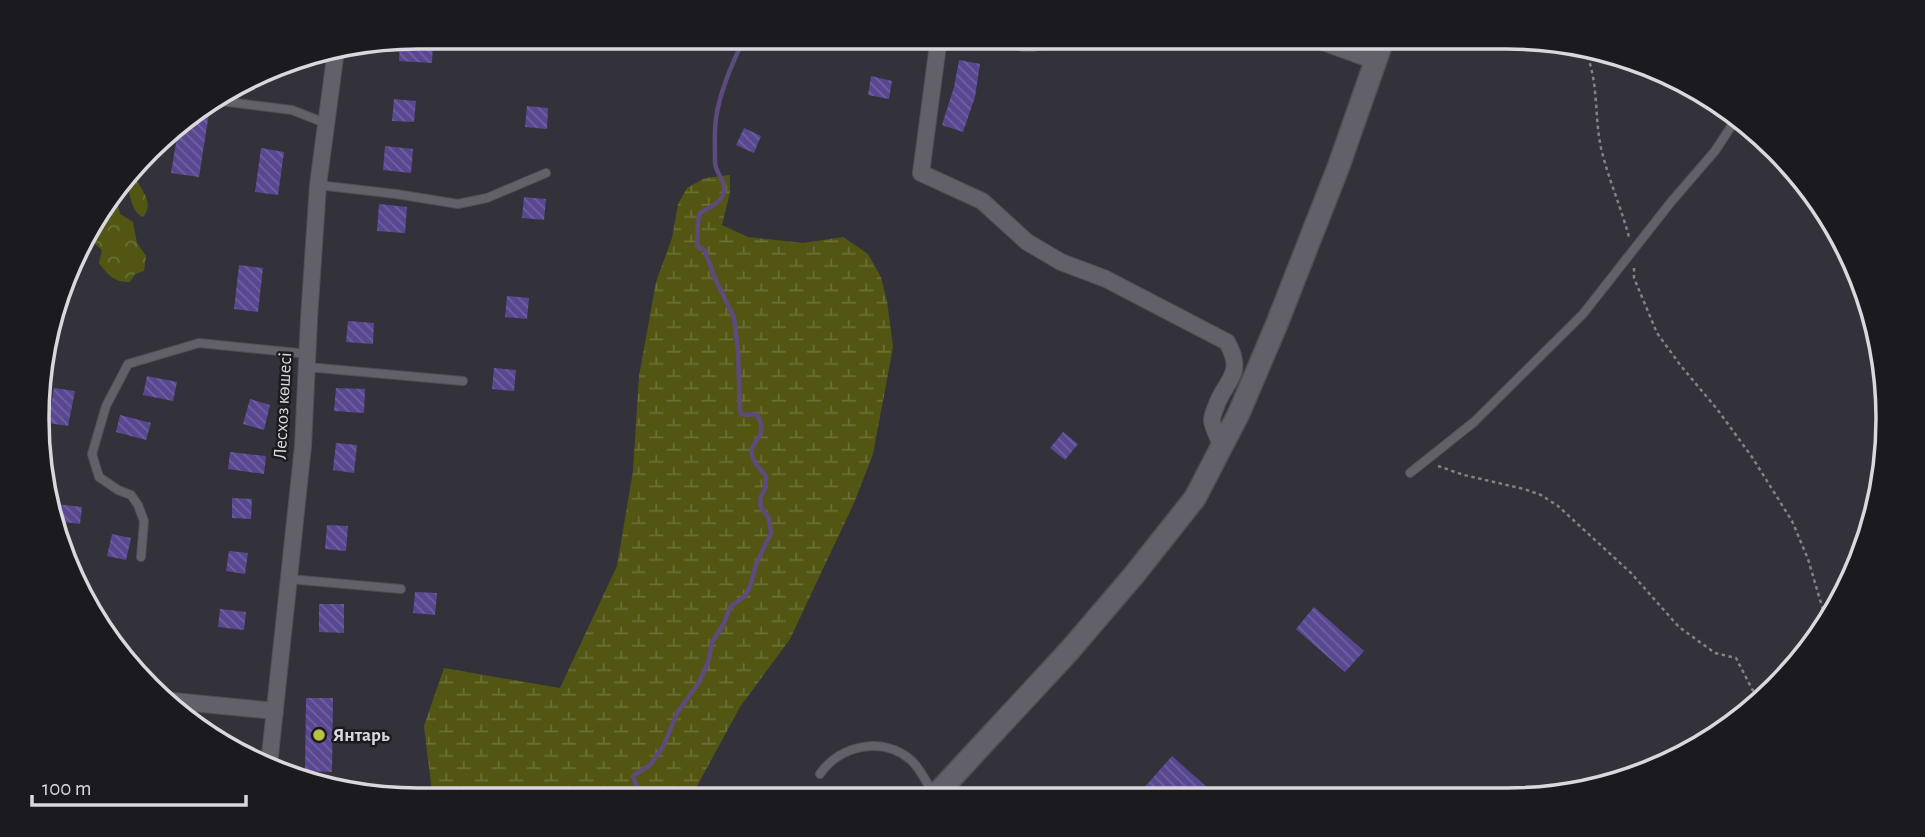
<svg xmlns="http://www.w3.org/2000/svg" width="1925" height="837" viewBox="0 0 1925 837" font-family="'Alegreya Sans',sans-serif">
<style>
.forest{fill:url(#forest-crowns)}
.wetland{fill:url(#wetland-marsh)}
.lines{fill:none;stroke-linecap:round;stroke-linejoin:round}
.stream{stroke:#5d4b7d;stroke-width:4.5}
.building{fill:url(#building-back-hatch)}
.lane-casing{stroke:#504f56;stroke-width:10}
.street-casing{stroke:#504f56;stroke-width:18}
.secondary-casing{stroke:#504f56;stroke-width:24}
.path{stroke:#838289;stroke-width:2.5;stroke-dasharray:3.5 3.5;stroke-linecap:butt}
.lane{stroke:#62616a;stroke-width:8}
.street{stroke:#62616a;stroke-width:16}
.secondary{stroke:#62616a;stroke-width:21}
.poi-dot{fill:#b9c046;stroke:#1b1a1e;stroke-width:2.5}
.labels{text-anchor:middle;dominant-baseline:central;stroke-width:5;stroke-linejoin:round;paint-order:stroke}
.street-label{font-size:19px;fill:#d8d8dd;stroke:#1b1a1e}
.poi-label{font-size:19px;font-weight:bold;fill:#d8d8dd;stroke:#1b1a1e;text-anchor:start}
.rim{fill:none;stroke:#d8d8dd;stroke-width:3.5}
</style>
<defs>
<pattern id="forest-crowns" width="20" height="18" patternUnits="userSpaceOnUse" patternTransform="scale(1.75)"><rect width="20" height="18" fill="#535613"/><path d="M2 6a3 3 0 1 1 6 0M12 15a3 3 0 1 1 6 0" fill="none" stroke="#6b6e35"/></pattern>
<pattern id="wetland-marsh" width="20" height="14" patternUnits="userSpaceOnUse" patternTransform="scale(1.75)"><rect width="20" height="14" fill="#535613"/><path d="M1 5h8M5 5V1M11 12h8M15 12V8" fill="none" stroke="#6b6e35"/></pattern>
<pattern id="building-back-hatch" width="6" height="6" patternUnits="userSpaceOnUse" patternTransform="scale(1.75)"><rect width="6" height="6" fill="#5a4791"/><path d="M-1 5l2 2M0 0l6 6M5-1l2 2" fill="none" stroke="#7161a0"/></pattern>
</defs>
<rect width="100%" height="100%" fill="#33323a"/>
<g class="forest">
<path d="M133,173C139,188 156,202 143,217C133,213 131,199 128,189L122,186Z"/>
<path d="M116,193L120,214L133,222L137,243L146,256L144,271L135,274L130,282C116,283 107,275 99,263L102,250L95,244L81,246L88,228Z"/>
</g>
<polygon class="wetland" points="730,175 730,192 722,225 748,237 803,243 843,237 868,254 881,277 887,301 893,347 873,454 854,503 790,639 740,707 690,799 433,800 424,726 444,668 560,688 617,566 633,471 639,376 656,282 672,238 678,204 687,188 705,178"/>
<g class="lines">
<path class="stream" d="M648,800L636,785L633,776L650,765L664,745L677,713L698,684L708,663L712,642L722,627L731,606L744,597L750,587L756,564L771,533L769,519L760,505L761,496L765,489L766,476C730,438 775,446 757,415C751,413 747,416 741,414L740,410L738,351L734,318L714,276L705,251L697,246L698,221L700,213C709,208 721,203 724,192C726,180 715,173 715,162C715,147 714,133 716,118C720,91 733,61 745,37"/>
</g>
<g class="building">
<polygon points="406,39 433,40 432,63 399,61 400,40"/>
<polygon points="959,60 980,64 975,97 963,132 942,125 954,87"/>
<polygon points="871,76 892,81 889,99 868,95"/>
<polygon points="394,99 416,101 414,122 392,121"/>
<polygon points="527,106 548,108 547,129 525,127"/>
<polygon points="210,107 199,177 171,173 179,124"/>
<polygon points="744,128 761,136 754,153 736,145"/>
<polygon points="385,146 413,149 411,173 383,170"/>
<polygon points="261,148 284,152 278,195 255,192"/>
<polygon points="524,197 546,199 544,220 522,218"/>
<polygon points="379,204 407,207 405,233 377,231"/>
<polygon points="239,265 263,268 258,312 234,309"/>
<polygon points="507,296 529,298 527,319 505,317"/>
<polygon points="348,321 374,323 373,344 346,342"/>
<polygon points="494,368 516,370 514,391 492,389"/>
<polygon points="147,376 177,382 173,401 143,395"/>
<polygon points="54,388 75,391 68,426 48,423"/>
<polygon points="336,388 365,389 364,413 334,411"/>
<polygon points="250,399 270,405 264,430 243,424"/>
<polygon points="120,415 151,423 146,440 116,432"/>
<polygon points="1063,432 1078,444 1065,460 1050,448"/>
<polygon points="336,443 357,445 354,473 333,470"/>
<polygon points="230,452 266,456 264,474 228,469"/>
<polygon points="232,498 252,499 251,519 232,518"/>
<polygon points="55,504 82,507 80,524 55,521 53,517"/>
<polygon points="327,525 348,526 346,551 325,549"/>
<polygon points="112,534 131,538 126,560 107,556"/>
<polygon points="229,551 248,553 245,574 226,571"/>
<polygon points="415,592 437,593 435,615 413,613"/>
<polygon points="319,604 344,604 344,633 319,632"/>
<polygon points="1314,607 1364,651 1345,672 1296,629"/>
<polygon points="220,609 246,612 244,630 218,627"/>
<polygon points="306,698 333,698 332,772 305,771"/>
<polygon points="1172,756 1219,798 1135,798"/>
</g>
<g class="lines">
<defs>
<g id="lane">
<polyline points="220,101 292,110 325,123"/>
<polyline points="318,185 396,194 458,204 487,198 546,173"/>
<polyline points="307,367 463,381"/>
<polyline points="1410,473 1474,422 1583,314 1671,202 1715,151 1736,119"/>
<polyline points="141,557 144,521 138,505 131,495 118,490 99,477 92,454 106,406 128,364 199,343 308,354"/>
<polyline points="289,579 401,589"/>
<path d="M820,774C840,744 885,736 912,761C920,769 927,783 933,793"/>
</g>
<g id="street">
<path d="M939,37L921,173L982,201L1027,242L1061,262L1106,279L1227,342C1246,376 1224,380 1215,409C1214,412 1212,416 1212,420C1212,427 1219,439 1222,446"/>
<path d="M1000,37C1026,46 1034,44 1060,37"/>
<polyline points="1309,37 1375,61"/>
<polyline points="162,700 275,711"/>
<polyline points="269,765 303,446 309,319 318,185 336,50"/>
</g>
<polyline id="secondary" points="932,799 1070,650 1134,575 1195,498 1239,413 1276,326 1338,168 1384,37"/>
</defs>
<use href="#lane" class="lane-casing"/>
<use href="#street" class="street-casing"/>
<use href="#secondary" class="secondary-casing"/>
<g class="path">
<path d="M1585,50C1599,81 1594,115 1601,148C1608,178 1621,207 1629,237"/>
<polyline points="1634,268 1634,278 1657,333 1681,366 1717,409 1752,457 1792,521 1808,559 1826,620"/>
<polyline points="1438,466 1464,475 1524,489 1541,495 1558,506 1631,573 1679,627 1715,653 1736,658 1752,689 1761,700"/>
</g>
<use href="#lane" class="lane"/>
<use href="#street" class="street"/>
<use href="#secondary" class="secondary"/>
</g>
<circle class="poi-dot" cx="319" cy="735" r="7"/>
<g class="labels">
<g class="street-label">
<text transform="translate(283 406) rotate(-87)">Лесхоз көшесі</text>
</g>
<g class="poi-label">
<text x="333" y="735">Янтарь</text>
</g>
</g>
<path d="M0 0H1925V837H0ZM418 49H1507A369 369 0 0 1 1876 418V419A369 369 0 0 1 1507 788H418A369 369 0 0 1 49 419V418A369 369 0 0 1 418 49Z" fill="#1b1a1e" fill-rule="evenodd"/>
<path class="rim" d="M418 49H1507A369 369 0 0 1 1876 418V419A369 369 0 0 1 1507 788H418A369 369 0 0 1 49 419V418A369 369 0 0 1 418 49Z"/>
<path d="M32 795v10h214v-10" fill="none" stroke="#d8d8dd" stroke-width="3.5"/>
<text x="42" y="795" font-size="21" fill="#d8d8dd" stroke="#1b1a1e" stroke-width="5" paint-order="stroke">100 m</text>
</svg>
